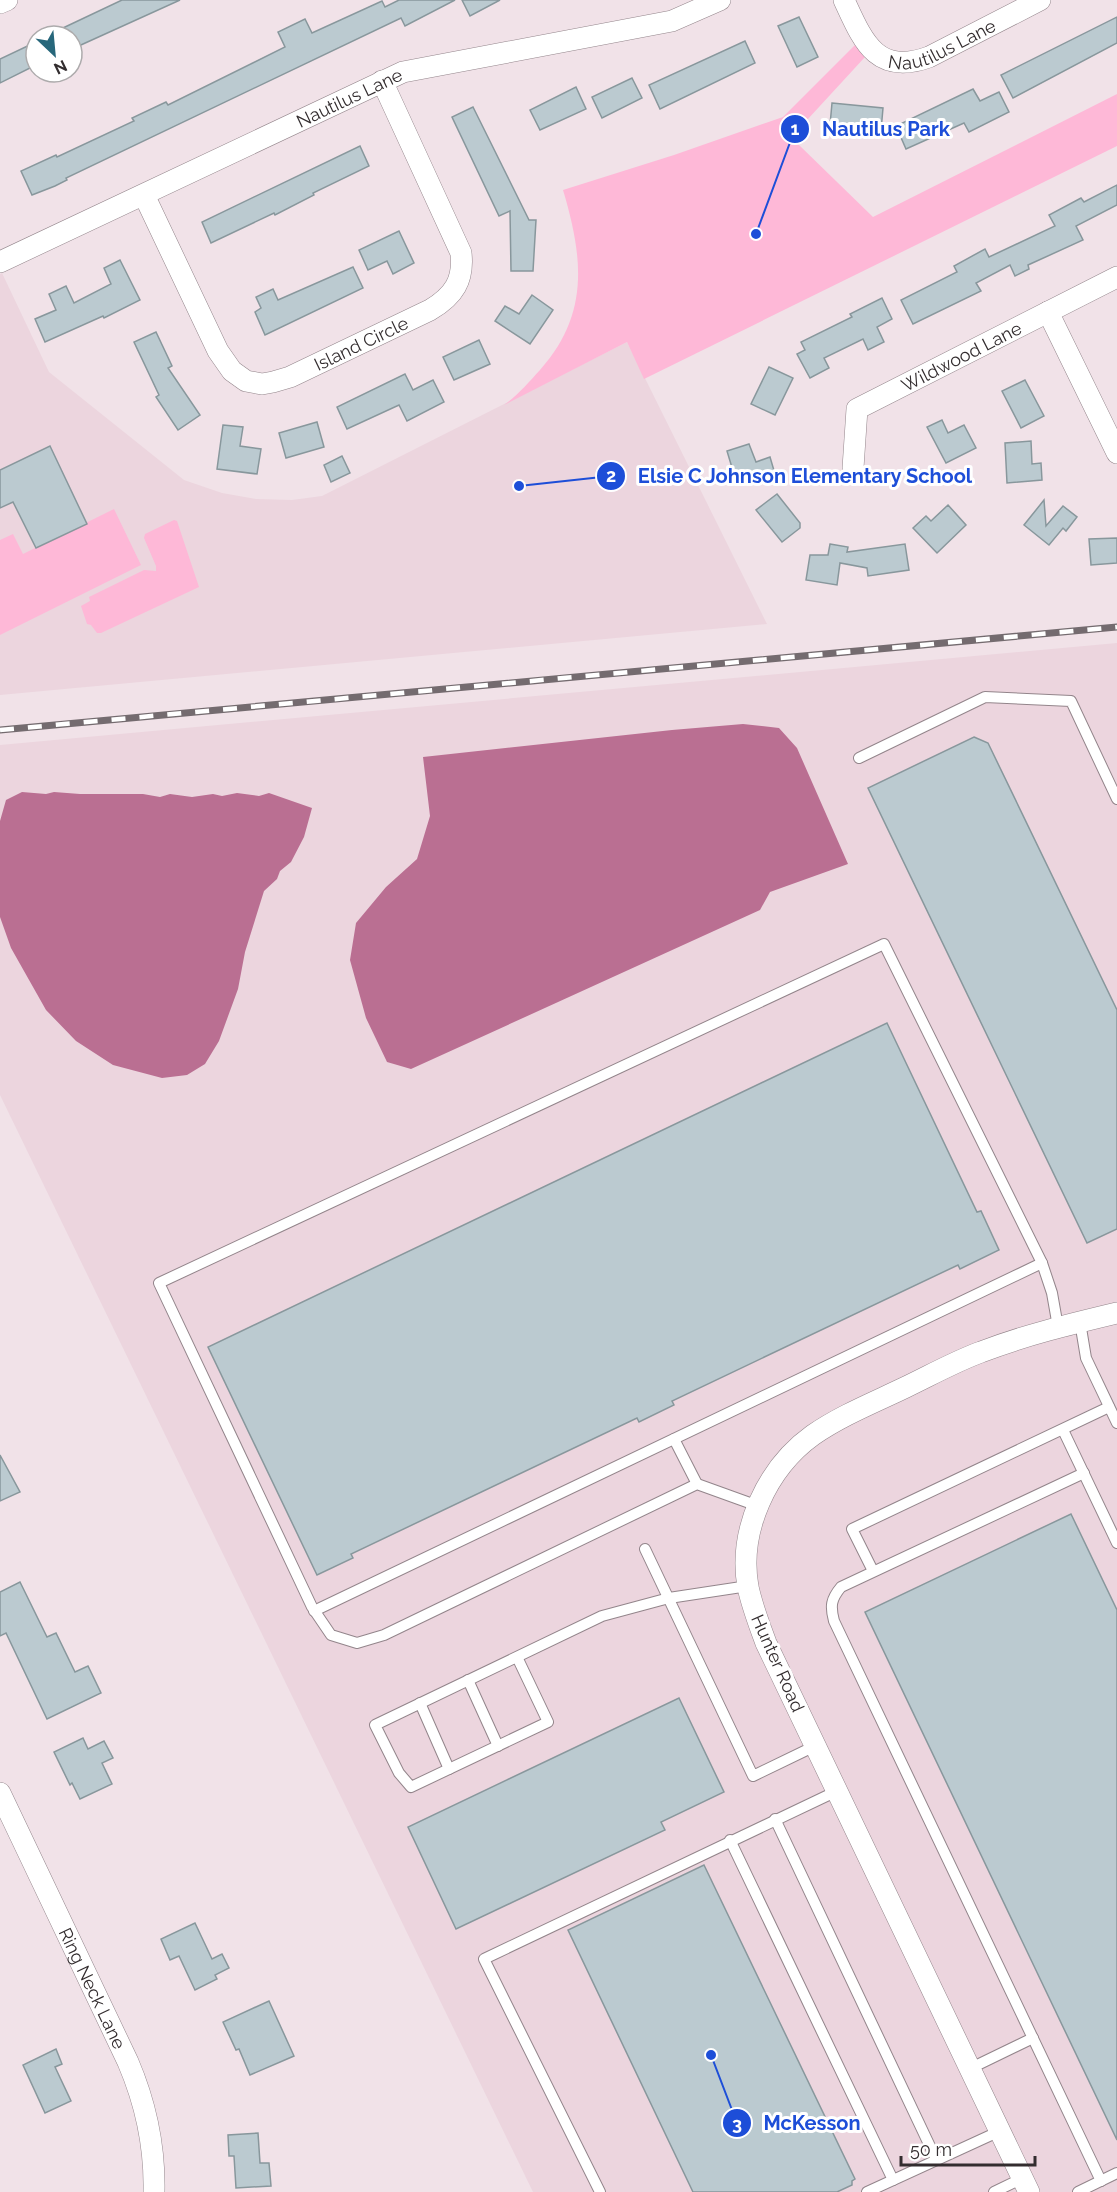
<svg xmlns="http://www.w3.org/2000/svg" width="1117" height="2192" viewBox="0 0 1117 2192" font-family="Raleway,sans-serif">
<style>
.built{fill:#ecd5de}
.green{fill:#feb8d7}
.water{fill:#ba6f92}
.building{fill:#bbcad0;stroke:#88979c;stroke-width:1.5}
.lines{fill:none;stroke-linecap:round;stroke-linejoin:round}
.lane-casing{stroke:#93858b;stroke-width:12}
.street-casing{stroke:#93858b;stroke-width:22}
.lane{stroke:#fff;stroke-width:10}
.street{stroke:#fff;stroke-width:21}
.rail-casing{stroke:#746b6f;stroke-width:7}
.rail{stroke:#fff;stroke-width:4.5;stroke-dasharray:14;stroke-linecap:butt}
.labels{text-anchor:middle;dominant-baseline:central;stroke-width:6;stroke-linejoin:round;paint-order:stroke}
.street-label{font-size:18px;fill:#332d2f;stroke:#fff}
.leader{fill:none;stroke:#1d4ed8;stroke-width:2}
.callout-dot{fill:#1d4ed8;stroke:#fff;stroke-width:2}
.mark-label{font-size:18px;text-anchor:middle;font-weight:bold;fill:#fff}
.callout-label{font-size:20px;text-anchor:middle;font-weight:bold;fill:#1d4ed8;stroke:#fff;stroke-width:6;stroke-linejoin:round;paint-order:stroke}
</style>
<rect width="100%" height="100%" fill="#f1e2e8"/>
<g class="built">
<polygon points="2,273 49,372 184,480 222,493 256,499 292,500 322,496 627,342 767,624 0,695 0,274"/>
<polygon points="1117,643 1117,2192 533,2192 0,1095 0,745"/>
</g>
<g class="green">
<path d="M855,45L865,57L796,132L799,145L873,217L1117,94V146L644,379L627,342L504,405C518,395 528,383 540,370C590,314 583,257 563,190L674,155L783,117Z"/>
<polygon points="114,509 141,565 0,635 0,540 13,534 23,554"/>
<polygon points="174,520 177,521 199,587 101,633 97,633 91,625 87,624 81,606 90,601 89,597 144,570 156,571 156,566 144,538 145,534"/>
</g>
<g class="water">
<polygon points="743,724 779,728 797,748 848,864 770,892 760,910 411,1069 387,1062 366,1018 350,960 356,923 386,887 417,859 430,816 423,757 672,730"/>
<polygon points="22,792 46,794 54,792 80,794 143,794 160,797 170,794 192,797 213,794 222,796 237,793 259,796 269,793 312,808 304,837 291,862 280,871 277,879 264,891 245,952 238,989 219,1041 205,1064 187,1075 162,1078 113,1065 76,1041 46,1010 11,948 0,917 0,821 6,800"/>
</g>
<g class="building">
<polygon points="122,0 180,0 72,49 72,36 46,36"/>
<polygon points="399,0 455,0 405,26 401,18 66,178 67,180 55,186 32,195 21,171 56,155 57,157 134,121 132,118 166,102 168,105 285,47 278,32 305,19 312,33 382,1 385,7"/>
<polygon points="462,0 500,0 470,16"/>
<polygon points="799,17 818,57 797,67 778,26"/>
<polygon points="1117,17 1117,43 1013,98 1001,75"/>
<polygon points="745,41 755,63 660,109 649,85"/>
<polygon points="36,42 36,65 0,83 0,59"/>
<polygon points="632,78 642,98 602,118 592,97"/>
<polygon points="576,87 586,109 540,130 530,110"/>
<polygon points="973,89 980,101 999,92 1009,112 969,132 964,123 906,149 896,126"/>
<polygon points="832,103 883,108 881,131 830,125"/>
<polygon points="473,107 529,220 536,220 533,271 511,271 510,211 499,216 452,117"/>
<polygon points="360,146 369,166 313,193 314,195 275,215 274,213 211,243 202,222"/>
<polygon points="1117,185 1117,205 1076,226 1083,240 1028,265 1029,269 1015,276 1010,265 976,283 981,291 913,324 901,300 957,272 954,266 985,249 989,257 1055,226 1049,215 1081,198 1084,202"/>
<polygon points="399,231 414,263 393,274 387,261 368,270 359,250"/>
<polygon points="120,260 140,300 104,318 103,316 45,342 35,319 56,310 49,294 66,286 74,303 111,284 104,268"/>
<polygon points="353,267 363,288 265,335 255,312 261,308 256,297 273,289 278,300"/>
<polygon points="532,295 553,310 530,344 495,321 505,306 519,314"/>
<polygon points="882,298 892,319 877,327 884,342 868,350 863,339 824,358 829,368 810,378 797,354 805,350 801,342 852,317 850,314"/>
<polygon points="156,332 172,366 168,368 200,415 178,430 156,397 159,395 134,342"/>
<polygon points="479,340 490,364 454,380 443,357"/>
<polygon points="769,367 793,378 775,415 751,404"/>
<polygon points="405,374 413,390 433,380 444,402 407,421 399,405 347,429 337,407"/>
<polygon points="1025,380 1044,416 1021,428 1002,391"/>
<polygon points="942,420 948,433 964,425 976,448 946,463 927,427"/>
<polygon points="317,422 324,447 286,458 279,433"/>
<polygon points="223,425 243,427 240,446 261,449 257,474 217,469"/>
<polygon points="1031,441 1032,464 1041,463 1042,480 1007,483 1005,443"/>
<polygon points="749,444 756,462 770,457 775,474 758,480 756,474 736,481 727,451"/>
<polygon points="50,446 87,524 36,548 13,502 0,508 0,470"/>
<polygon points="342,456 350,473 331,482 324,465"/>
<polygon points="777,494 800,523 800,528 782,542 756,510"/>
<polygon points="1044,500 1046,526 1063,506 1077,517 1066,531 1063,528 1049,545 1024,525"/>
<polygon points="948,505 966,525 937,553 913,528 926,516 931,521"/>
<polygon points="1117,538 1117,563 1091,565 1089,539"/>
<polygon points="830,544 848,547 847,552 905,544 909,570 868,576 867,568 840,563 837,585 806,580 810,555 828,555"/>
<polygon points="974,737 988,743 1117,1010 1117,1229 1087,1243 868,788"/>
<polygon points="887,1023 977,1212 981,1211 999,1250 960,1269 958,1265 672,1401 674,1405 639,1422 637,1418 351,1554 353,1558 317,1575 208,1347"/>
<polygon points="0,1455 20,1492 0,1501"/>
<polygon points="1071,1514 1117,1610 1117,2140 865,1612"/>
<polygon points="20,1582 47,1637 56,1633 75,1672 88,1666 101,1693 47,1719 6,1633 0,1636 0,1592"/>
<polygon points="679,1698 724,1792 661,1822 665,1830 456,1929 408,1827"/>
<polygon points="83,1738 88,1749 104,1741 113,1758 102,1763 112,1784 80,1799 72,1783 70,1785 54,1752"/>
<polygon points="704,1865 855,2179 852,2181 852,2185 837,2192 693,2192 568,1930"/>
<polygon points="195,1923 212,1959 222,1954 229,1968 215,1975 217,1979 195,1990 179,1956 170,1960 161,1939"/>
<polygon points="269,2001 294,2056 250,2075 239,2049 236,2050 223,2022"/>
<polygon points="56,2049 62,2064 55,2067 71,2101 45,2113 23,2065"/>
<polygon points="258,2133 260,2163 269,2163 271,2186 236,2188 234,2156 229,2156 228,2135"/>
</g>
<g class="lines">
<defs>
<g id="lane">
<polyline points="859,758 985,697 1071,701 1117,799"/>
<polyline points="1080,1322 1086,1358 1117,1423"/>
<polyline points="1063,1430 1117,1543"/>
<polyline points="674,1439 697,1484"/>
<path d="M1084,1473L841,1587C831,1599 830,1606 834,1621L1101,2181"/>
<polyline points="758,1506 697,1484 384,1635 357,1643 331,1635 312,1607 159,1283 884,944 1042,1263 1052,1293 1058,1327"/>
<polyline points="645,1549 753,1776 815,1746"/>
<polyline points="873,1571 852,1529 1109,1407"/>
<polyline points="314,1611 1042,1263"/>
<polyline points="517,1657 548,1722 411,1787 399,1773 375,1725 602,1616 669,1598 748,1586"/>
<polyline points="468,1680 498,1746"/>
<polyline points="420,1703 449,1769"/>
<polyline points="775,1819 936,2159"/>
<polyline points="730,1840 893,2180"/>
<polyline points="969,2069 1033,2038"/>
<polyline points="600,2192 484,1959 837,1791"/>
<polyline points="867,2192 1000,2131"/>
<polyline points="994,2192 1023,2178"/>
<polyline points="1078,2192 1117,2173"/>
</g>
<g id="street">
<path id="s1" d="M844,0C863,41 876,76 929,57L1040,0"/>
<polyline points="0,3 7,0"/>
<path id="s2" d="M144,195L218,351L232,371L246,381L262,384L273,382L290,377L430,310C454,296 464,280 461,253L382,81"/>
<path id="s3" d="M0,262L403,72L672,21L720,0"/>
<polyline points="1048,312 1117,453"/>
<path id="s4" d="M853,468L857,409L1117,277"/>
<path id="s5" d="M0,1793L128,2062C146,2104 155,2146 154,2192"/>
<path d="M1029,2192L766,1643C759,1624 752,1606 748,1587C738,1530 767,1468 813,1435C842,1415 875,1402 906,1387C931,1375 956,1361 981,1352C1025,1335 1071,1324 1117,1313"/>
</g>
</defs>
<use href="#lane" class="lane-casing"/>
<use href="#street" class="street-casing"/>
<use href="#lane" class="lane"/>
<use href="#street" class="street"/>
<defs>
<polyline id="rail" points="0,730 1117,627"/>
</defs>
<use href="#rail" class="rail-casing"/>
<use href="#rail" class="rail"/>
</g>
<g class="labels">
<g class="street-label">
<text stroke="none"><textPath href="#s1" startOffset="134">Nautilus Lane</textPath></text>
<text stroke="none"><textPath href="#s3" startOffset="386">Nautilus Lane</textPath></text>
<text stroke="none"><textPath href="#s2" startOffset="338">Island Circle</textPath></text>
<text stroke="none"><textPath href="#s4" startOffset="176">Wildwood Lane</textPath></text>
<text transform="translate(778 1663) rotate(66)">Hunter Road</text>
<text stroke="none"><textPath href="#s5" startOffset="216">Ring Neck Lane</textPath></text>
</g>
</g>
<path class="leader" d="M756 234L795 129M519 486L611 476M711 2055L737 2123"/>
<g class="callout-dot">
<circle cx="756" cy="234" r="6"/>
<circle cx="519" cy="486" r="6"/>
<circle cx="711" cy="2055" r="6"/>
<circle cx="795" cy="129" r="15"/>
<circle cx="611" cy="476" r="15"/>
<circle cx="737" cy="2123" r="15"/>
</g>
<g class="mark-label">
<text x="795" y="135">1</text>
<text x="611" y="482">2</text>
<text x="737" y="2130">3</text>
</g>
<g class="callout-label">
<text x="886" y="136">Nautilus Park</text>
<text x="805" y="483">Elsie C Johnson Elementary School</text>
<text x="812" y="2130">McKesson</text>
</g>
<g transform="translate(54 54) rotate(154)"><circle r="28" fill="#ffffff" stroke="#adabac" stroke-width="1.5"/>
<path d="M0-4.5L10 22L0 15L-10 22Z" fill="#27677b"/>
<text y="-9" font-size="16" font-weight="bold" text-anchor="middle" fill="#332d2f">N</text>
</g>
<path d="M901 2156v9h134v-9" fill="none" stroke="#332d2f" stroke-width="3"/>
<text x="910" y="2156" font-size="18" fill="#332d2f" stroke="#ffffff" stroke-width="4.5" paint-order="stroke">50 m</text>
</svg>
